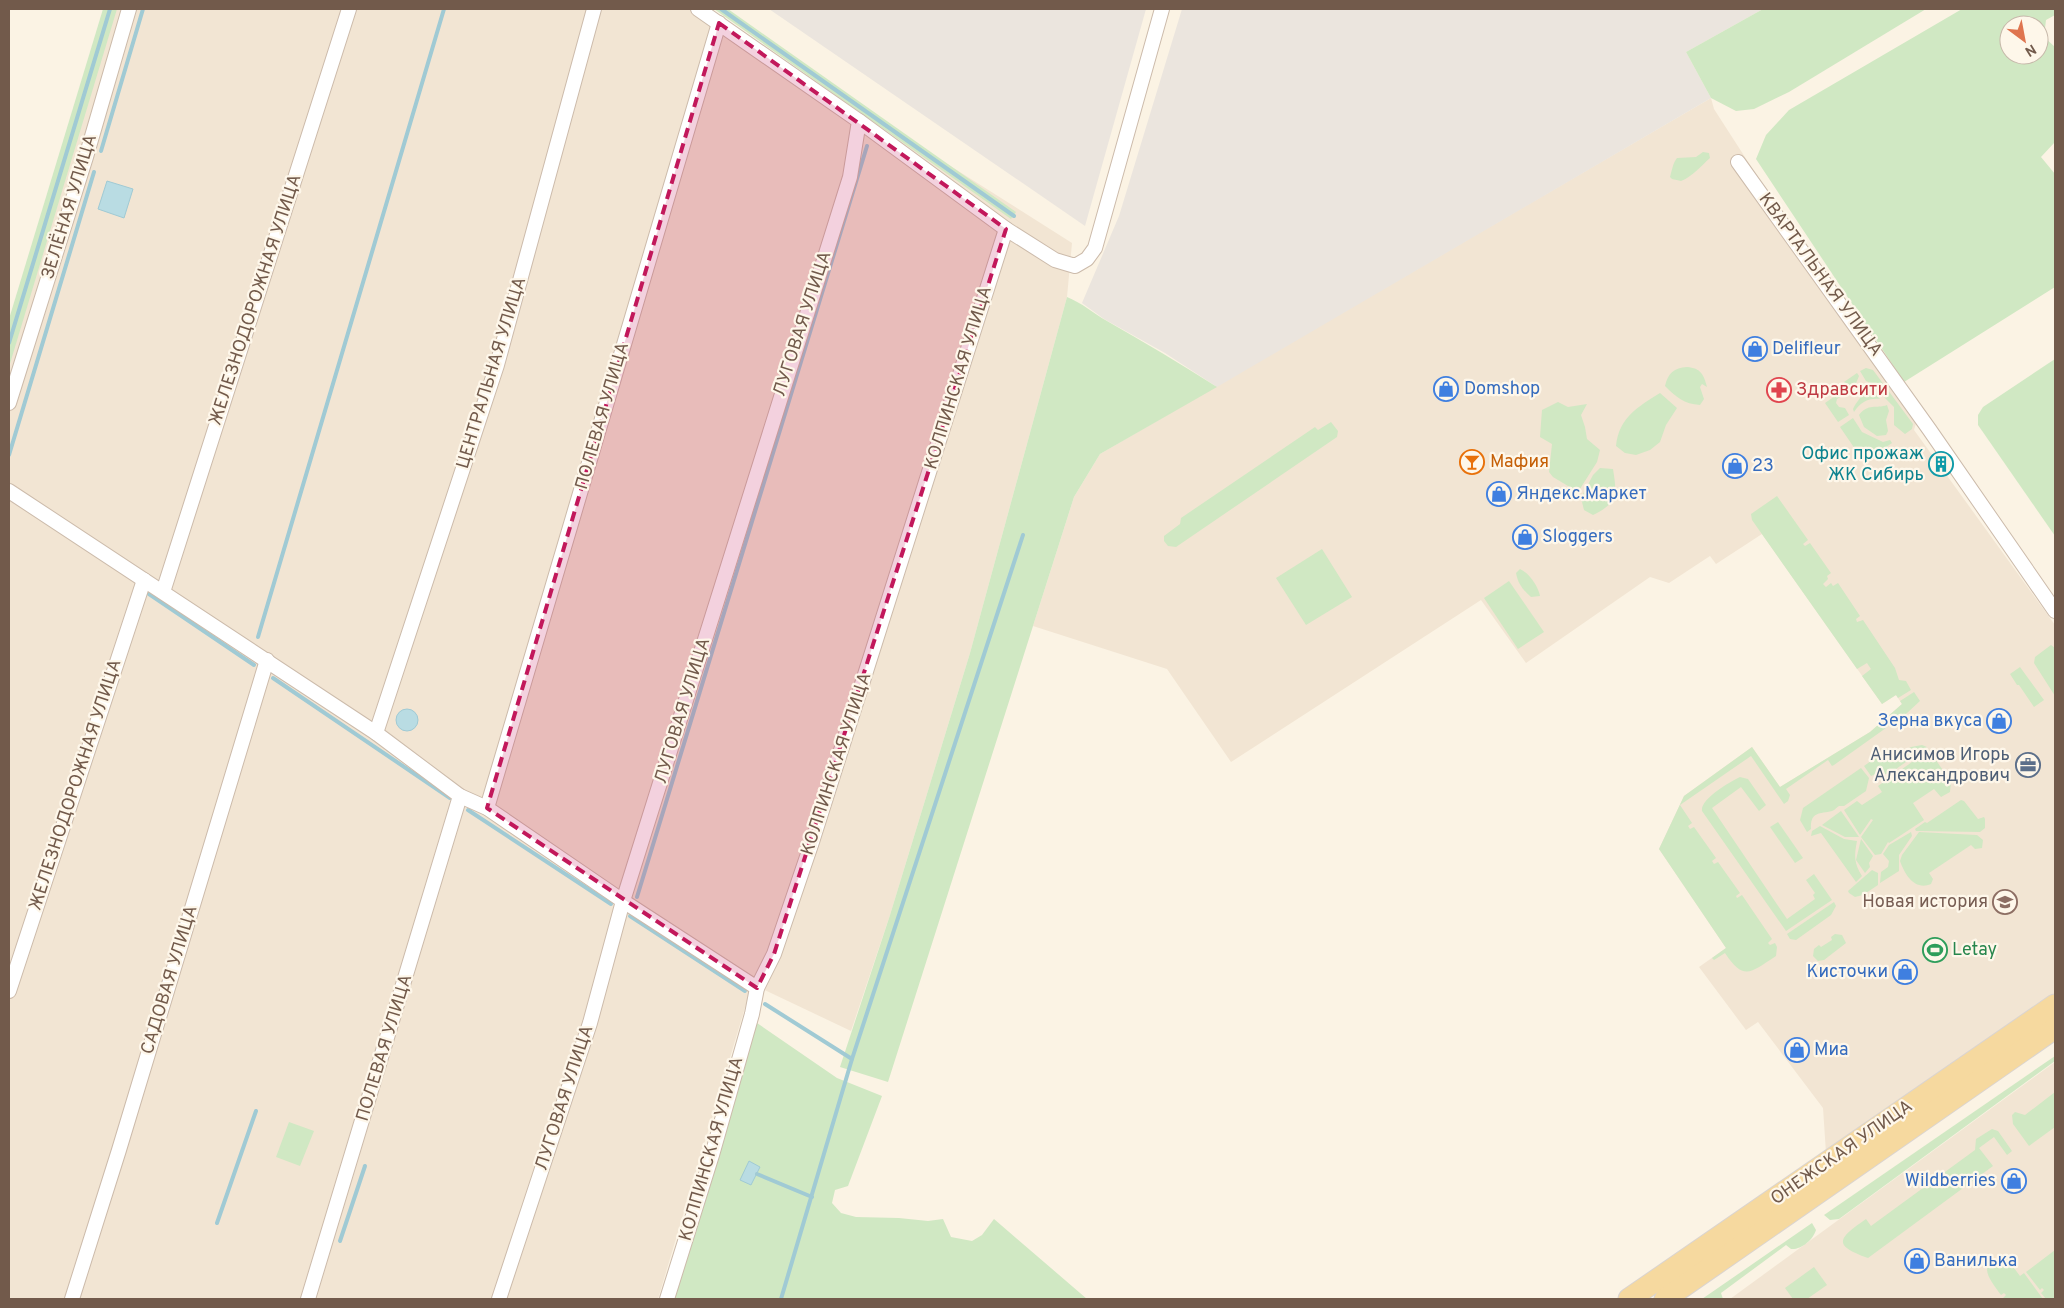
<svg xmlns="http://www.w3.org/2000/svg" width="2064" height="1308" viewBox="0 0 2064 1308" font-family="Overpass,sans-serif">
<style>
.residential{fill:#f2e5d3}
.industrial{fill:#ebe5de}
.green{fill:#d0e8c3;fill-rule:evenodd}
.water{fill:#b9dce3;stroke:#a0cad4}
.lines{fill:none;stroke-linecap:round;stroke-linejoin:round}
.stream{stroke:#a0cad4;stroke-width:4}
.street-casing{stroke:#ccbbab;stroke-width:16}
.primary-casing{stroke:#dad4d0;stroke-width:23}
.street{stroke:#fff;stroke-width:14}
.primary{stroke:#f6d99f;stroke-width:21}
.marked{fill:#c2185b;fill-opacity:0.2;stroke:#c2185b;stroke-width:4;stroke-dasharray:10 6;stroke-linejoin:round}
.labels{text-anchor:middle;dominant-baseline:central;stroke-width:4.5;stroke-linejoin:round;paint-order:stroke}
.street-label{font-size:18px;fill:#725a4b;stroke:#fef7ea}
.shop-label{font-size:18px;fill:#366cbe;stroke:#fef7ea;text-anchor:start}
.health-label{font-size:18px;fill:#be3a42;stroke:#fef7ea;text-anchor:start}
.culture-label{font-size:18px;fill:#0d838f;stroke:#fef7ea;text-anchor:end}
.food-label{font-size:18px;fill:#c56008;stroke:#fef7ea;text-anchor:start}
.service-label{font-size:18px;fill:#4e5e75;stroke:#fef7ea;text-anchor:end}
.education-label{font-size:18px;fill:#785e54;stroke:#fef7ea;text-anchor:end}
.leisure-label{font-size:18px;fill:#27864d;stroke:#fef7ea;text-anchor:start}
</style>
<rect width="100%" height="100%" fill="#fbf3e4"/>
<g class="residential">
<polygon points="104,9 709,9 767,50 1072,243 1067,297 970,653 890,915 851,1031 752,984 658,1299 9,1299 9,322"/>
<polygon points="1711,98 1714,109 1916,423 1914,430 2055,625 2055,996 1826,1153 1823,1108 1758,1022 1746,1030 1699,967 1726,948 1659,849 1684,796 1752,747 1780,787 1870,732 1902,704 1896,695 1882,704 1762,534 1716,564 1710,556 1669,583 1650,577 1526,663 1481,600 1231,762 1167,669 1033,626 1074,497 1100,454"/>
<polygon points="2055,1062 2055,1299 1730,1299"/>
</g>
<g class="industrial">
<polygon points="769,9 1146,9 1085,226"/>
<polygon points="1182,9 1763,9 1686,52 1711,98 1217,387 1165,353 1104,319 1082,303 1119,216"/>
</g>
<g class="green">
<polygon points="103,9 117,9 9,367 9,319"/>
<polygon points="714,9 728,9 1016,212 1011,219"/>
<polygon points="1763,9 1926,9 1789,92 1754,109 1736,111 1711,98 1686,52"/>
<path d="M1962,9H2055V15L2046,20L2044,37L2055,47V142L2041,157L2055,174V287L1904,382L1756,159L1766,135L1789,110ZM2009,25H2039V55H2009Z"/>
<path d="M1703,152L1709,153L1710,158C1701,166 1692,177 1681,181L1672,179L1670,177C1672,170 1673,163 1677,158L1696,157Z"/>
<path d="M1067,297C1082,303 1093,313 1107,321C1144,342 1181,364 1217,387L1100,454L1074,497L888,1082L840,1067L890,915L970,653Z"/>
<polygon points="2055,359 2055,536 1978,425 1978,415 1983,407"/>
<path d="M1687,367C1701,368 1704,375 1707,387L1702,384L1700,387L1704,399L1700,405C1684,404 1676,397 1665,386C1668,373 1674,368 1687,367Z"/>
<polygon points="1866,368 1873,370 1913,424 1912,429 1905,434 1894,425 1894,407 1884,397 1880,387 1866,381 1860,371"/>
<polygon points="1857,373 1859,376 1854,388 1837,399 1836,403 1839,407 1845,408 1849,415 1838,422 1825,403 1848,387 1844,382"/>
<path d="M1869,388L1880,399C1868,398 1861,402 1854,412L1853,409C1856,402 1862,397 1865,389Z"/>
<path d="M1660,393L1677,408L1666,425L1660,442L1650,450L1636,455L1625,453L1616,446C1619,417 1638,407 1660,393Z"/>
<polygon points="1558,402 1568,407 1587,404 1581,415 1585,427 1587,439 1600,450 1597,462 1578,492 1553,477 1549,472 1552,444 1540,437 1542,410"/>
<path d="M1887,405L1889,411L1886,420L1888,431L1886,435L1877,436L1864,427L1859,415C1868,403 1876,409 1887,405Z"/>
<polygon points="1853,418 1862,432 1883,442 1890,440 1892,443 1864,462 1840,427"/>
<polygon points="1331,422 1338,431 1337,437 1176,547 1168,546 1164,541 1164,536 1180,524 1181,518 1315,427 1318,430"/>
<path d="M1600,468L1613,469C1617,494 1618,503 1593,515L1584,510L1581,498L1593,475Z"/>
<polygon points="1777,496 1808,540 1803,544 1805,546 1810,543 1831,573 1827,576 1828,579 1823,584 1826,587 1831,583 1833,586 1838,583 1860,616 1856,619 1857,622 1863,620 1895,668 1899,680 1906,681 1911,690 1898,698 1896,695 1882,704 1862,676 1871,669 1867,663 1857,669 1752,520 1751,514"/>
<polygon points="1322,549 1352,597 1306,625 1276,578"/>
<path d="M1520,569C1529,573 1538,586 1540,596L1531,597C1523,590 1518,584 1516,573Z"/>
<polygon points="1509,581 1544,632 1518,649 1484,598"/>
<polygon points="2051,645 2055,648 2055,696 2034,663 2035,657"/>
<polygon points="2020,667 2044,700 2034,707 2019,685 2017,685 2010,674"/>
<path d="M1914,692L1920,701L1907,713L1834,765L1832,766L1828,760L1786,789L1790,795L1788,801L1784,804L1751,756L1680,805L1692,823L1688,826L1690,829L1694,827L1716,858L1712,861L1714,864L1718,862L1740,893L1736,896L1737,898L1742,895L1772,939L1768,943L1770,945L1775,943L1777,947L1776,956C1751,972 1744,982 1725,953L1714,960L1712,958L1726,948L1659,849L1684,796L1752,747L1780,787L1870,732L1902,704L1900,701Z"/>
<polygon points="1922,745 1927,747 1889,774 1876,774 1871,776 1864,766 1888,749 1892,749 1898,755 1911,747"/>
<polygon points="1929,750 1951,782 1950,792 1941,797 1934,789 1913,803 1924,820 1889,843 1888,842 1881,854 1875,855 1861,837 1873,820 1871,819 1860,835 1844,810 1857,801 1862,805 1882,792 1878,786"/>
<path d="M1861,768L1869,778L1866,791L1844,806H1839C1837,807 1835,810 1832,811C1820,814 1810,811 1811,829L1807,832L1800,820L1803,808Z"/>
<path d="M1740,777L1748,779L1766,805L1759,811L1741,787L1712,808L1787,919L1815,899L1813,895L1815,893L1806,880L1814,874L1832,900L1786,931L1702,811C1700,799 1730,782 1740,777Z"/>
<polygon points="1961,800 1964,801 1978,819 1984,817 1985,819 1985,828 1980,832 1916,831 1915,829 1925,822 1927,823"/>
<polygon points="1841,811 1859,837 1845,837 1822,825"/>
<polygon points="1778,822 1803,858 1795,863 1770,827"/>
<path d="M1820,826L1844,839L1857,841C1854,856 1854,863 1862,876L1856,882L1821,833L1811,836L1812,831Z"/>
<polygon points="1911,832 1912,836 1899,855 1899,871 1880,883 1881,872 1888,867 1889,861 1883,854 1889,845"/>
<path d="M1919,832L1977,835L1983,840L1982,848L1975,849L1971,845L1929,873L1933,879L1931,884C1915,891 1905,875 1900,861L1902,855Z"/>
<polygon points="1861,839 1873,856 1869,863 1870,867 1865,873 1856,860"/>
<polygon points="1872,870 1878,873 1878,885 1863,895 1855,897 1849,893 1848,891"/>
<polygon points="1834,902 1836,906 1831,915 1796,940 1790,939 1787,934"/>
<polygon points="1835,934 1842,935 1846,943 1824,960 1818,961 1813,956 1814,949 1819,945 1821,947 1832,940 1831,937"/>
<polygon points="757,1023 837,1078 882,1096 848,1186 835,1190 832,1203 841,1213 856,1217 899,1218 928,1221 943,1219 951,1237 972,1241 982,1235 994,1219 1087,1299 671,1299"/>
<polygon points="2055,1056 2055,1061 1839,1219 1830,1220 1824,1215"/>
<polygon points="2055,1092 2055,1127 2029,1146 2013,1124 2012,1115 2015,1112 2025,1115"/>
<polygon points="289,1122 314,1131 300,1166 276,1157"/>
<path d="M1992,1129L1998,1131L2012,1151L2007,1155L1994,1137L1979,1148L1993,1166L1868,1258C1831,1245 1839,1238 1866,1219L1871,1226L1975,1150L1976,1139Z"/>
<path d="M1812,1223L1816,1230C1813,1240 1801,1250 1791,1249L1786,1245L1721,1293L1723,1299H1702Z"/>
<polygon points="2055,1250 2055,1299 2046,1299 2041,1293 2044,1290 2042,1288 2040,1290 2026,1272"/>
<path d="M2004,1259L2008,1260L2020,1276L2024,1273L2043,1299H2004L2003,1298L2006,1295L2004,1293L2001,1295C1991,1281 1974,1262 2004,1259Z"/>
<polygon points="1814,1267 1827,1285 1807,1299 1793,1299 1785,1288"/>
</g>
<g class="water">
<polygon points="107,181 133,189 124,218 98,209"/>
<circle cx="407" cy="720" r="11"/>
<polygon points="749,1161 760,1167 751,1185 740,1180"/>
</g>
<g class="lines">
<g class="stream">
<polyline points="721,9 1014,216"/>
<polyline points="101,151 143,9"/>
<polyline points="9,343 110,9"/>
<polyline points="9,455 94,172"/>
<polyline points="149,594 254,665"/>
<polyline points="258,637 444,9"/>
<polyline points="273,678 450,798"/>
<polyline points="468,810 611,904"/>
<polyline points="637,897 867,146"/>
<polyline points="630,916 745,991"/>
<polyline points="765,1004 852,1059"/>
<polyline points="757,1174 812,1197"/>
<polyline points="217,1223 256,1111"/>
<polyline points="340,1241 365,1166"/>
<polyline points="781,1299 852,1059 1023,535"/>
</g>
<defs>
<g id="street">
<polyline points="698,9 859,121 1006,229 1055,260 1075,266 1087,259 1095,248 1162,9"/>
<polyline points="1738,162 1929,429 2055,611"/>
<polyline points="9,403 86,157 129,9"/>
<polyline points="9,491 376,733 460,796 487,808 623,901 757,988"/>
<polyline points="163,592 349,9"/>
<polyline points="376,733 497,365 594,9"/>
<polyline points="487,808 719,23"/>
<polyline points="9,991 144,580"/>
<polyline points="72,1299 119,1150 267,660"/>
<polyline points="308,1299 460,796"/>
<polyline points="499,1299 590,1023 623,901 850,177 859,121"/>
<polyline points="667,1299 712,1155 752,1014 757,988 774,954 812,842 1006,229"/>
</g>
<g id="primary">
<polyline points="1629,1299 2055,1005"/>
<polyline points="1665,1299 2055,1028"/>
</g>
</defs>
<use href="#street" class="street-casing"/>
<use href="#primary" class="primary-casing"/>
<use href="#street" class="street"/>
<use href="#primary" class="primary"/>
</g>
<path class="marked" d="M719,23L1006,229L774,954L757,988L487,808Z"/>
<defs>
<symbol id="shop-ring" viewBox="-11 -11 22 22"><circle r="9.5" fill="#fef7ea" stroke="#3f7fe0" stroke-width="1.5"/><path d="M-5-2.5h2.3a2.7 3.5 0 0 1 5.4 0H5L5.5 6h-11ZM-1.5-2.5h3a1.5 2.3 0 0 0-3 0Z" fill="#3f7fe0"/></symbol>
<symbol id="pharmacy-ring" viewBox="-11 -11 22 22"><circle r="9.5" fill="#fef7ea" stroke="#e0444e" stroke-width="1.5"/><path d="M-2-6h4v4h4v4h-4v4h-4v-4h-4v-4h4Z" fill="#e0444e"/></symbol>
<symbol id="bar-ring" viewBox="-11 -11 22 22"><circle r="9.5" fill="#fef7ea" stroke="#e8710a" stroke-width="1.5"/><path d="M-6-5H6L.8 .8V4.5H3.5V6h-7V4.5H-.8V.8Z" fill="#e8710a"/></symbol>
<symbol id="building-ring" viewBox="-11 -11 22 22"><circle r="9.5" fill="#fef7ea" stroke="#0f9aa8" stroke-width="1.5"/><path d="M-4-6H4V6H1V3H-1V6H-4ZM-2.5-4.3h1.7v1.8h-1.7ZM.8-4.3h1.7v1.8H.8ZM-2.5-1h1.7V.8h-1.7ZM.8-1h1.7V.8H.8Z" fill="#0f9aa8"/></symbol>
<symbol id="office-ring" viewBox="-11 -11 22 22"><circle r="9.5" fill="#fef7ea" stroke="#5c6f8a" stroke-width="1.5"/><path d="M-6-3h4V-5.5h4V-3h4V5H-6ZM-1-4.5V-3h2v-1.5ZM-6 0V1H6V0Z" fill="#5c6f8a"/></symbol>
<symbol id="school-ring" viewBox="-11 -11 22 22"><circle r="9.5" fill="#fef7ea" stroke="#8d6e63" stroke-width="1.5"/><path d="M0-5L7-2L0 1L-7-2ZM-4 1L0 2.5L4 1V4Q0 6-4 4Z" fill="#8d6e63"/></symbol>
<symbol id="stadium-ring" viewBox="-11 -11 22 22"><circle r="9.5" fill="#fef7ea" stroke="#2e9e5b" stroke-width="1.5"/><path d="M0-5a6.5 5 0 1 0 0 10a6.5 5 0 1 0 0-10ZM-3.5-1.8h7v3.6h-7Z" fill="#2e9e5b"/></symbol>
</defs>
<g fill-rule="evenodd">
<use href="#shop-ring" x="1741" y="335" width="28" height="28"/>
<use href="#shop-ring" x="1432" y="375" width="28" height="28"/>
<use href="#pharmacy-ring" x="1765" y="376" width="28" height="28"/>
<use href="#bar-ring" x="1458" y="448" width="28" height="28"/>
<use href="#building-ring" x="1927" y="450" width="28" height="28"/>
<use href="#shop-ring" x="1721" y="452" width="28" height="28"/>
<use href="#shop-ring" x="1485" y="480" width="28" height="28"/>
<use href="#shop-ring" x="1511" y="523" width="28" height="28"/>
<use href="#shop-ring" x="1985" y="707" width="28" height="28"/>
<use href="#office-ring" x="2014" y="751" width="28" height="28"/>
<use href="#school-ring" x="1991" y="888" width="28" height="28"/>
<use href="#stadium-ring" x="1921" y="936" width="28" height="28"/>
<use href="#shop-ring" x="1891" y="958" width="28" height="28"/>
<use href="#shop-ring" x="1783" y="1036" width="28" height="28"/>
<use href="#shop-ring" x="2000" y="1167" width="28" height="28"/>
<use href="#shop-ring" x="1903" y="1247" width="28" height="28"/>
</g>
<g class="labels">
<g class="street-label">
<text transform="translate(70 207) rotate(-73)">ЗЕЛЁНАЯ УЛИЦА</text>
<text transform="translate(1820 275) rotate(54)">КВАРТАЛЬНАЯ УЛИЦА</text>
<text transform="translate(256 300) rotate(-72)">ЖЕЛЕЗНОДОРОЖНАЯ УЛИЦА</text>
<text transform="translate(803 324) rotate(-72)">ЛУГОВАЯ УЛИЦА</text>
<text transform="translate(492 373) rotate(-73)">ЦЕНТРАЛЬНАЯ УЛИЦА</text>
<text transform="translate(959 378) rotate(-73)">КОЛПИНСКАЯ УЛИЦА</text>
<text transform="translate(603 416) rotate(-74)">ПОЛЕВАЯ УЛИЦА</text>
<text transform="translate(683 711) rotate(-73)">ЛУГОВАЯ УЛИЦА</text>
<text transform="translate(837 764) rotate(-72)">КОЛПИНСКАЯ УЛИЦА</text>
<text transform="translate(76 785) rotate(-72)">ЖЕЛЕЗНОДОРОЖНАЯ УЛИЦА</text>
<text transform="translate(170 980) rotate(-73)">САДОВАЯ УЛИЦА</text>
<text transform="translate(385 1048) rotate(-73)">ПОЛЕВАЯ УЛИЦА</text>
<text transform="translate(565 1098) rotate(-72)">ЛУГОВАЯ УЛИЦА</text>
<text transform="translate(712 1149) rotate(-74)">КОЛПИНСКАЯ УЛИЦА</text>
<text transform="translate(1842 1153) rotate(-35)">ОНЕЖСКАЯ УЛИЦА</text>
</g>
<g class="shop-label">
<text x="1772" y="349">Delifleur</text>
<text x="1464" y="389">Domshop</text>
<text x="1752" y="466">23</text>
<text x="1516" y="494">Яндекс.Маркет</text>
<text x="1542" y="537">Sloggers</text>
<text x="1982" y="721" text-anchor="end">Зерна вкуса</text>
<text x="1888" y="972" text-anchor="end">Кисточки</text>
<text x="1814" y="1050">Миа</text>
<text x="1996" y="1181" text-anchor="end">Wildberries</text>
<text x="1934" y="1261">Ванилька</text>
</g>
<g class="health-label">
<text x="1796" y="390">Здравсити</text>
</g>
<g class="culture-label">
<text x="1924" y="454">Офис прожаж<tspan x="1924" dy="21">ЖК Сибирь</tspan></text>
</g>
<g class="food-label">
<text x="1490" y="462">Мафия</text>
</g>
<g class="service-label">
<text x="2010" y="755">Анисимов Игорь<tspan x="2010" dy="21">Александрович</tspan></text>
</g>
<g class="education-label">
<text x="1988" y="902">Новая история</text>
</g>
<g class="leisure-label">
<text x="1952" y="950">Letay</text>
</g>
</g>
<rect width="2064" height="1308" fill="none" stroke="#725a4b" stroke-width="20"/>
<g transform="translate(2024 40) rotate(148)"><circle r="24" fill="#fef7ea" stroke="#c6b8aa"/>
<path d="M0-4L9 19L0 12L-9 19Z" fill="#df754f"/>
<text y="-8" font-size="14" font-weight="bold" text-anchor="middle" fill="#725a4b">N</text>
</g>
</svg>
